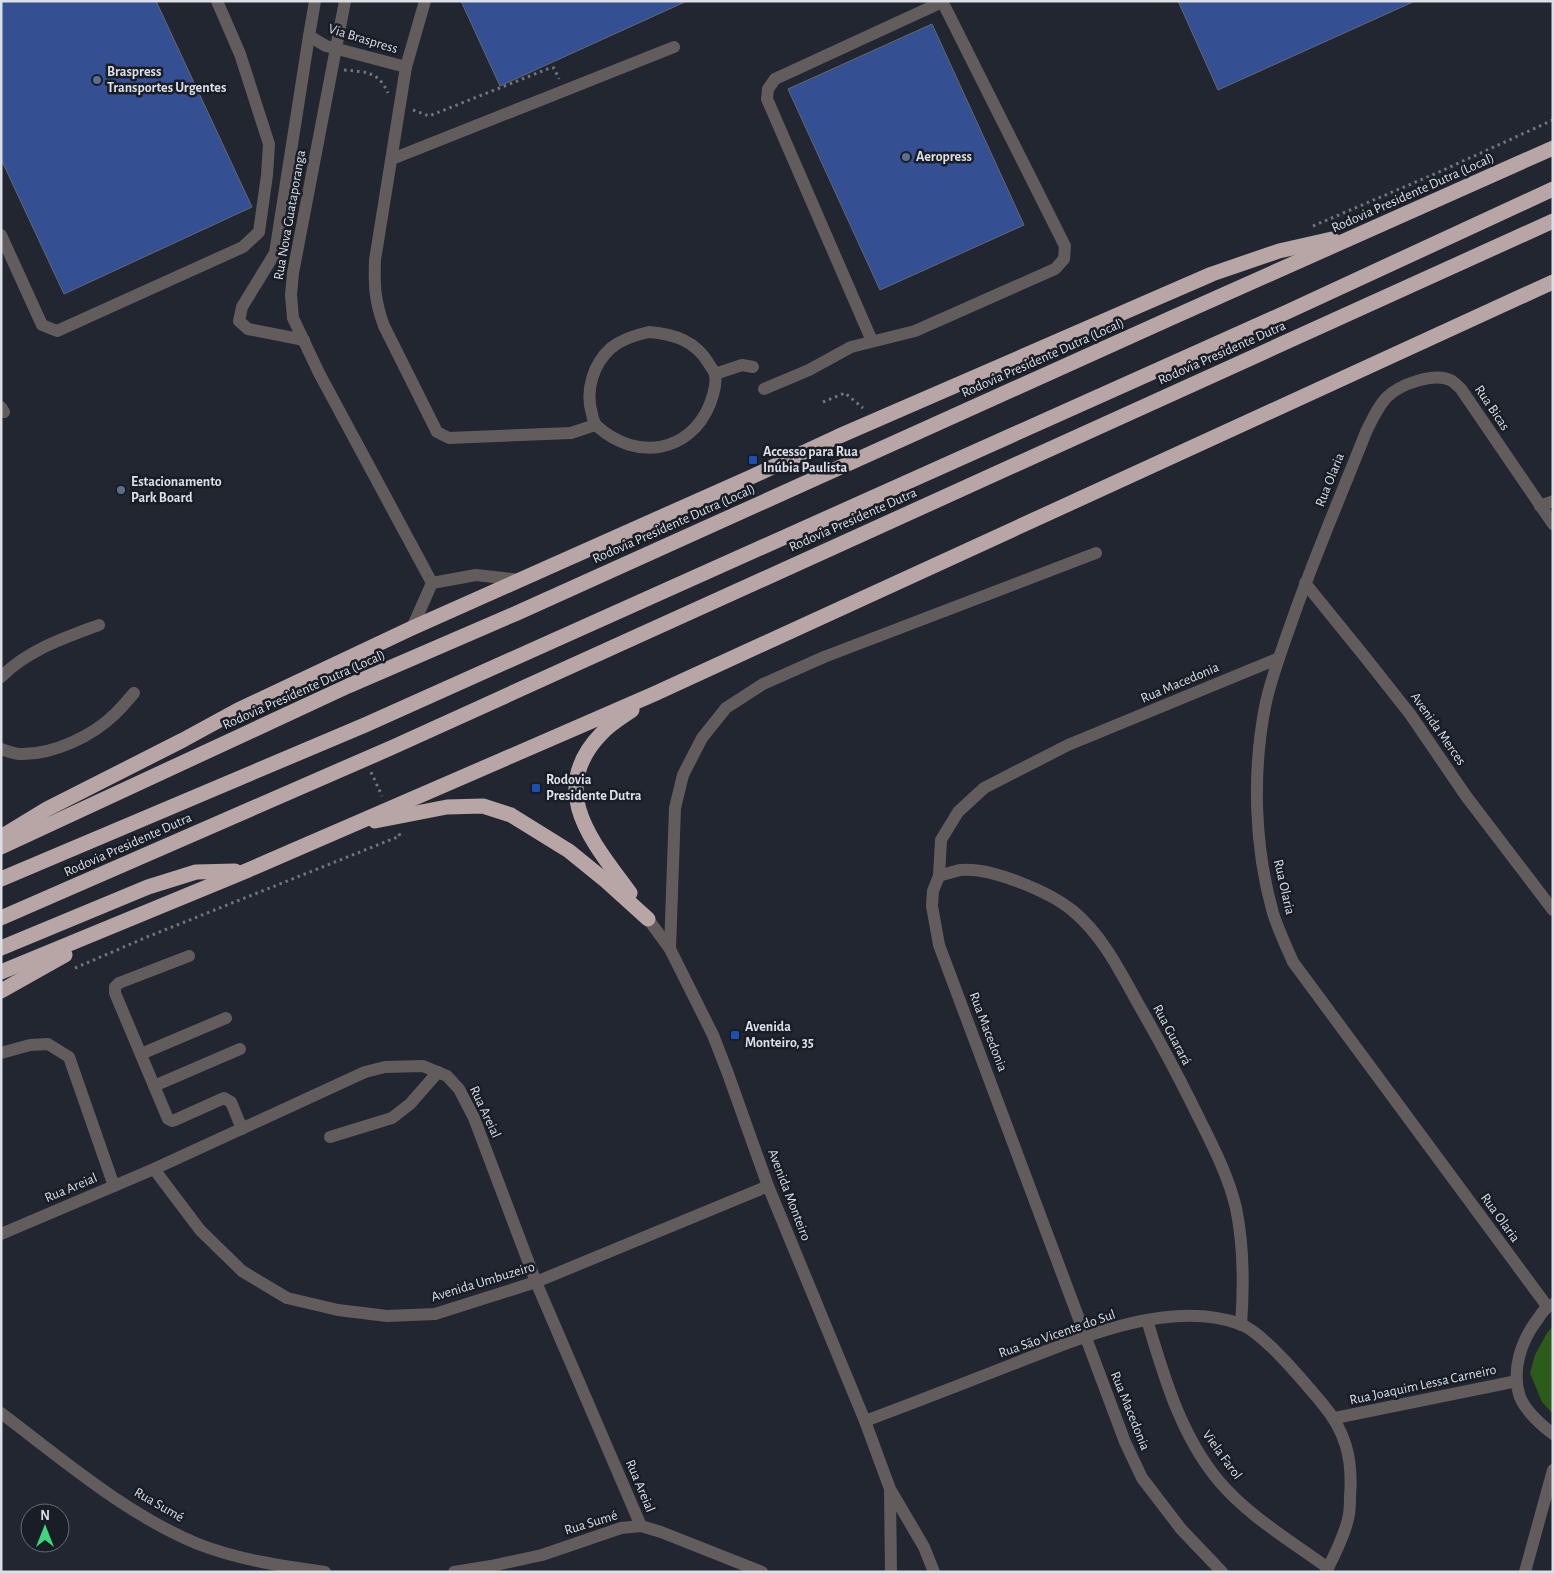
<svg xmlns="http://www.w3.org/2000/svg" width="1554" height="1573" viewBox="0 0 1554 1573" font-family="'Alegreya Sans',sans-serif">
<style>
.green{fill:#2d5c1a}
.building{fill:#344f92;stroke:#626874}
.lines{fill:none;stroke-linecap:round;stroke-linejoin:round}
.path{stroke:#71757e;stroke-width:3;stroke-dasharray:2.5 4;stroke-linecap:butt}
.minor{stroke:#635c5c;stroke-width:12}
.highway{stroke:#b7a6a5;stroke-width:15}
.service-dot{fill:#5c6f8a;stroke:#181d26;stroke-width:2}
.transit-dot{fill:#1a4fb4;stroke:#181d26;stroke-width:2}
.labels{text-anchor:middle;dominant-baseline:central;stroke-width:5;stroke-linejoin:round;paint-order:stroke}
.street-label{font-size:14px;fill:#dcdfe6;stroke:#181d26}
.poi-label{font-size:14px;font-weight:bold;fill:#dcdfe6;stroke:#181d26;text-anchor:start}
</style>
<rect width="100%" height="100%" fill="#212630"/>
<polygon class="green" points="1553,1326 1553,1414 1542,1402 1530,1373 1535,1355 1547,1333"/>
<g class="building">
<polygon points="1,1 156,1 252,207 64,294 1,159"/>
<polygon points="461,1 687,1 500,86"/>
<polygon points="1178,1 1415,1 1218,90"/>
<polygon points="932,24 1024,225 880,290 788,89"/>
</g>
<g class="lines">
<g class="path">
<path d="M344,70C366,72 378,71 388,93"/>
<polyline points="413,110 429,116 550,68 554,68 559,79"/>
<polyline points="1313,226 1439,172 1553,120"/>
<polyline points="823,402 845,393 863,408"/>
<polyline points="371,772 382,796"/>
<polyline points="75,968 147,937 400,836 398,831"/>
</g>
<g class="minor">
<polyline points="315,1 309,36 326,46 406,67"/>
<polyline points="345,1 293,273 291,295 293,318 319,373 432,583"/>
<path d="M425,1L406,67L375,260C374,286 375,302 384,326L437,432L449,438L571,433L595,425"/>
<polyline points="392,159 674,47"/>
<polyline points="1,235 42,325 57,331 243,247 259,232 267,175 269,144 240,54 217,1"/>
<path d="M649,332C674,334 696,341 709,364C711,367 714,371 715,374C717,383 713,396 710,404C690,453 637,461 598,427C594,424 593,419 592,414C585,391 593,364 611,348C622,339 635,335 649,332Z"/>
<polyline points="304,340 248,329 239,321 242,307 275,253 309,36"/>
<polyline points="872,341 767,99 768,89 775,79 942,2"/>
<polyline points="715,374 742,365 753,367"/>
<polyline points="764,389 809,370 851,347 915,331 1055,269 1064,259 1065,246 942,1"/>
<polyline points="1,407 4,412"/>
<polyline points="1540,506 1553,501"/>
<polyline points="432,583 476,575 520,580"/>
<polyline points="1305,583 1365,657 1410,714 1466,796 1553,910"/>
<polyline points="412,628 432,583"/>
<path d="M1,677C28,650 64,638 99,625"/>
<path d="M1,749C7,751 14,754 20,754C53,755 93,736 116,713C122,707 128,700 134,693"/>
<path d="M939,876C946,874 954,871 961,870C991,867 1050,892 1073,911C1101,934 1119,969 1136,1000C1155,1033 1173,1066 1190,1100C1207,1135 1227,1170 1236,1208C1244,1247 1244,1285 1241,1325"/>
<polyline points="648,919 670,949 713,1035 727,1071 768,1186 865,1421 890,1489 924,1547 934,1572"/>
<polyline points="670,949 675,808 683,775 702,738 726,708 763,684 824,657 1096,553"/>
<polyline points="189,956 119,983 115,987 115,993 168,1119 172,1121 175,1120 224,1098 231,1102 242,1129"/>
<polyline points="1,1053 30,1045 48,1044 69,1057 114,1186"/>
<polyline points="141,1054 226,1018"/>
<polyline points="154,1086 240,1049"/>
<polyline points="330,1137 392,1118 410,1104 438,1072"/>
<polyline points="154,1169 200,1230 242,1271 287,1298 338,1310 387,1316 435,1314 536,1282 768,1186"/>
<polyline points="1,1234 154,1169 365,1072 385,1067 423,1066 447,1076 459,1089 474,1118 536,1282 641,1526"/>
<path d="M1553,1304C1545,1307 1542,1313 1537,1320C1521,1341 1511,1371 1520,1397C1526,1412 1540,1424 1553,1434"/>
<path d="M1547,1306L1293,962C1286,946 1278,929 1273,913C1254,846 1252,770 1266,702C1273,672 1284,644 1294,615C1316,553 1342,493 1366,432C1372,420 1377,408 1386,398C1398,385 1435,371 1452,381C1455,383 1458,386 1461,389L1553,524"/>
<path d="M1147,1320C1164,1376 1180,1434 1218,1480C1248,1516 1291,1541 1328,1568"/>
<path d="M1,1413C62,1459 127,1515 198,1544C239,1560 282,1566 325,1572"/>
<polyline points="1335,1418 1517,1381"/>
<path d="M865,1421C911,1404 957,1386 1003,1368C1071,1342 1167,1297 1240,1324C1264,1333 1304,1382 1321,1402C1346,1431 1353,1459 1350,1497C1350,1504 1350,1512 1348,1519C1344,1537 1334,1556 1326,1572"/>
<polyline points="890,1492 891,1572"/>
<polyline points="454,1572 491,1566 542,1555 621,1528 641,1526 661,1532 762,1572"/>
<polyline points="1222,1572 1181,1529 1142,1478 1125,1442 939,945 932,906 933,891 939,876 941,840 958,812 984,788 1068,745 1279,658"/>
<polyline points="1525,1572 1553,1470"/>
</g>
<g class="highway">
<polyline points="375,821 447,807 483,806 511,815 569,851 606,881 648,919"/>
<polyline points="1,837 47,809 183,740 238,710 412,628 751,477 837,437 1212,274 1279,251 1332,239"/>
<polyline points="1,847 348,686 517,613 1169,319 1553,148"/>
<polyline points="1,879 365,725 1287,312 1553,189"/>
<path d="M630,893C594,843 545,791 602,733C610,724 622,717 632,710"/>
<polyline points="1,918 393,747 1553,221"/>
<polyline points="1,948 148,887 196,872 235,871"/>
<polyline points="1,972 246,871 654,694 1553,282"/>
<polyline points="1,991 65,955"/>
</g>
</g>
<g class="service-dot">
<circle cx="97" cy="80" r="5"/>
<circle cx="906" cy="157" r="5"/>
<circle cx="121" cy="490" r="5"/>
</g>
<g class="transit-dot">
<rect x="748" y="455" width="10" height="10" rx="2.5"/>
<rect x="531" y="783" width="10" height="10" rx="2.5"/>
<rect x="730" y="1030" width="10" height="10" rx="2.5"/>
</g>
<g class="labels">
<g class="street-label">
<text transform="translate(363 39) rotate(17)">Via Braspress</text>
<text transform="translate(1413 193) rotate(-24)">Rodovia Presidente Dutra (Local)</text>
<text transform="translate(290 215) rotate(-80)">Rua Nova Guataporanga</text>
<text transform="translate(1222 353) rotate(-24)">Rodovia Presidente Dutra</text>
<text transform="translate(1043 358) rotate(-24)">Rodovia Presidente Dutra (Local)</text>
<text transform="translate(1492 408) rotate(56)">Rua Bicas</text>
<text transform="translate(1330 480) rotate(-68)">Rua Olaria</text>
<text transform="translate(853 520) rotate(-24)">Rodovia Presidente Dutra</text>
<text transform="translate(674 524) rotate(-24)">Rodovia Presidente Dutra (Local)</text>
<text transform="translate(1180 683) rotate(-23)">Rua Macedonia</text>
<text transform="translate(304 690) rotate(-24)">Rodovia Presidente Dutra (Local)</text>
<text transform="translate(1438 729) rotate(55)">Avenida Merces</text>
<text transform="translate(128 845) rotate(-24)">Rodovia Presidente Dutra</text>
<text transform="translate(1284 887) rotate(77)">Rua Olaria</text>
<text transform="translate(988 1032) rotate(69)">Rua Macedonia</text>
<text transform="translate(1172 1035) rotate(62)">Rua Guarará</text>
<text transform="translate(485 1112) rotate(65)">Rua Areial</text>
<text transform="translate(71 1188) rotate(-23)">Rua Areial</text>
<text transform="translate(789 1195) rotate(69)">Avenida Monteiro</text>
<text transform="translate(1500 1218) rotate(54)">Rua Olaria</text>
<text transform="translate(483 1282) rotate(-17)">Avenida Umbuzeiro</text>
<text transform="translate(1057 1334) rotate(-19)">Rua São Vicente do Sul</text>
<text transform="translate(1423 1385) rotate(-12)">Rua Joaquim Lessa Carneiro</text>
<text transform="translate(1130 1411) rotate(68)">Rua Macedonia</text>
<text transform="translate(1222 1455) rotate(54)">Viela Farol</text>
<text transform="translate(640 1486) rotate(67)">Rua Areial</text>
<text transform="translate(159 1505) rotate(30)">Rua Sumé</text>
<text transform="translate(591 1523) rotate(-17)">Rua Sumé</text>
</g>
<g class="poi-label">
<text x="107" y="72">Braspress<tspan x="107" dy="16">Transportes Urgentes</tspan></text>
<text x="916" y="157">Aeropress</text>
<text x="763" y="452">Accesso para Rua<tspan x="763" dy="16">Inúbia Paulista</tspan></text>
<text x="131" y="482">Estacionamento<tspan x="131" dy="16">Park Board</tspan></text>
<text x="546" y="780">Rodovia<tspan x="546" dy="16">Presidente Dutra</tspan></text>
<text x="745" y="1027">Avenida<tspan x="745" dy="16">Monteiro, 35</tspan></text>
</g>
</g>
<rect width="1554" height="1573" fill="none" stroke="#dcdfe6" stroke-width="5"/>
<g transform="translate(45 1528)"><circle r="24" fill="#181d26" stroke="#666b73"/>
<path d="M0-4L9 19L0 12L-9 19Z" fill="#3fd77d"/>
<text y="-8" font-size="14" font-weight="bold" text-anchor="middle" fill="#dcdfe6">N</text>
</g>
</svg>
